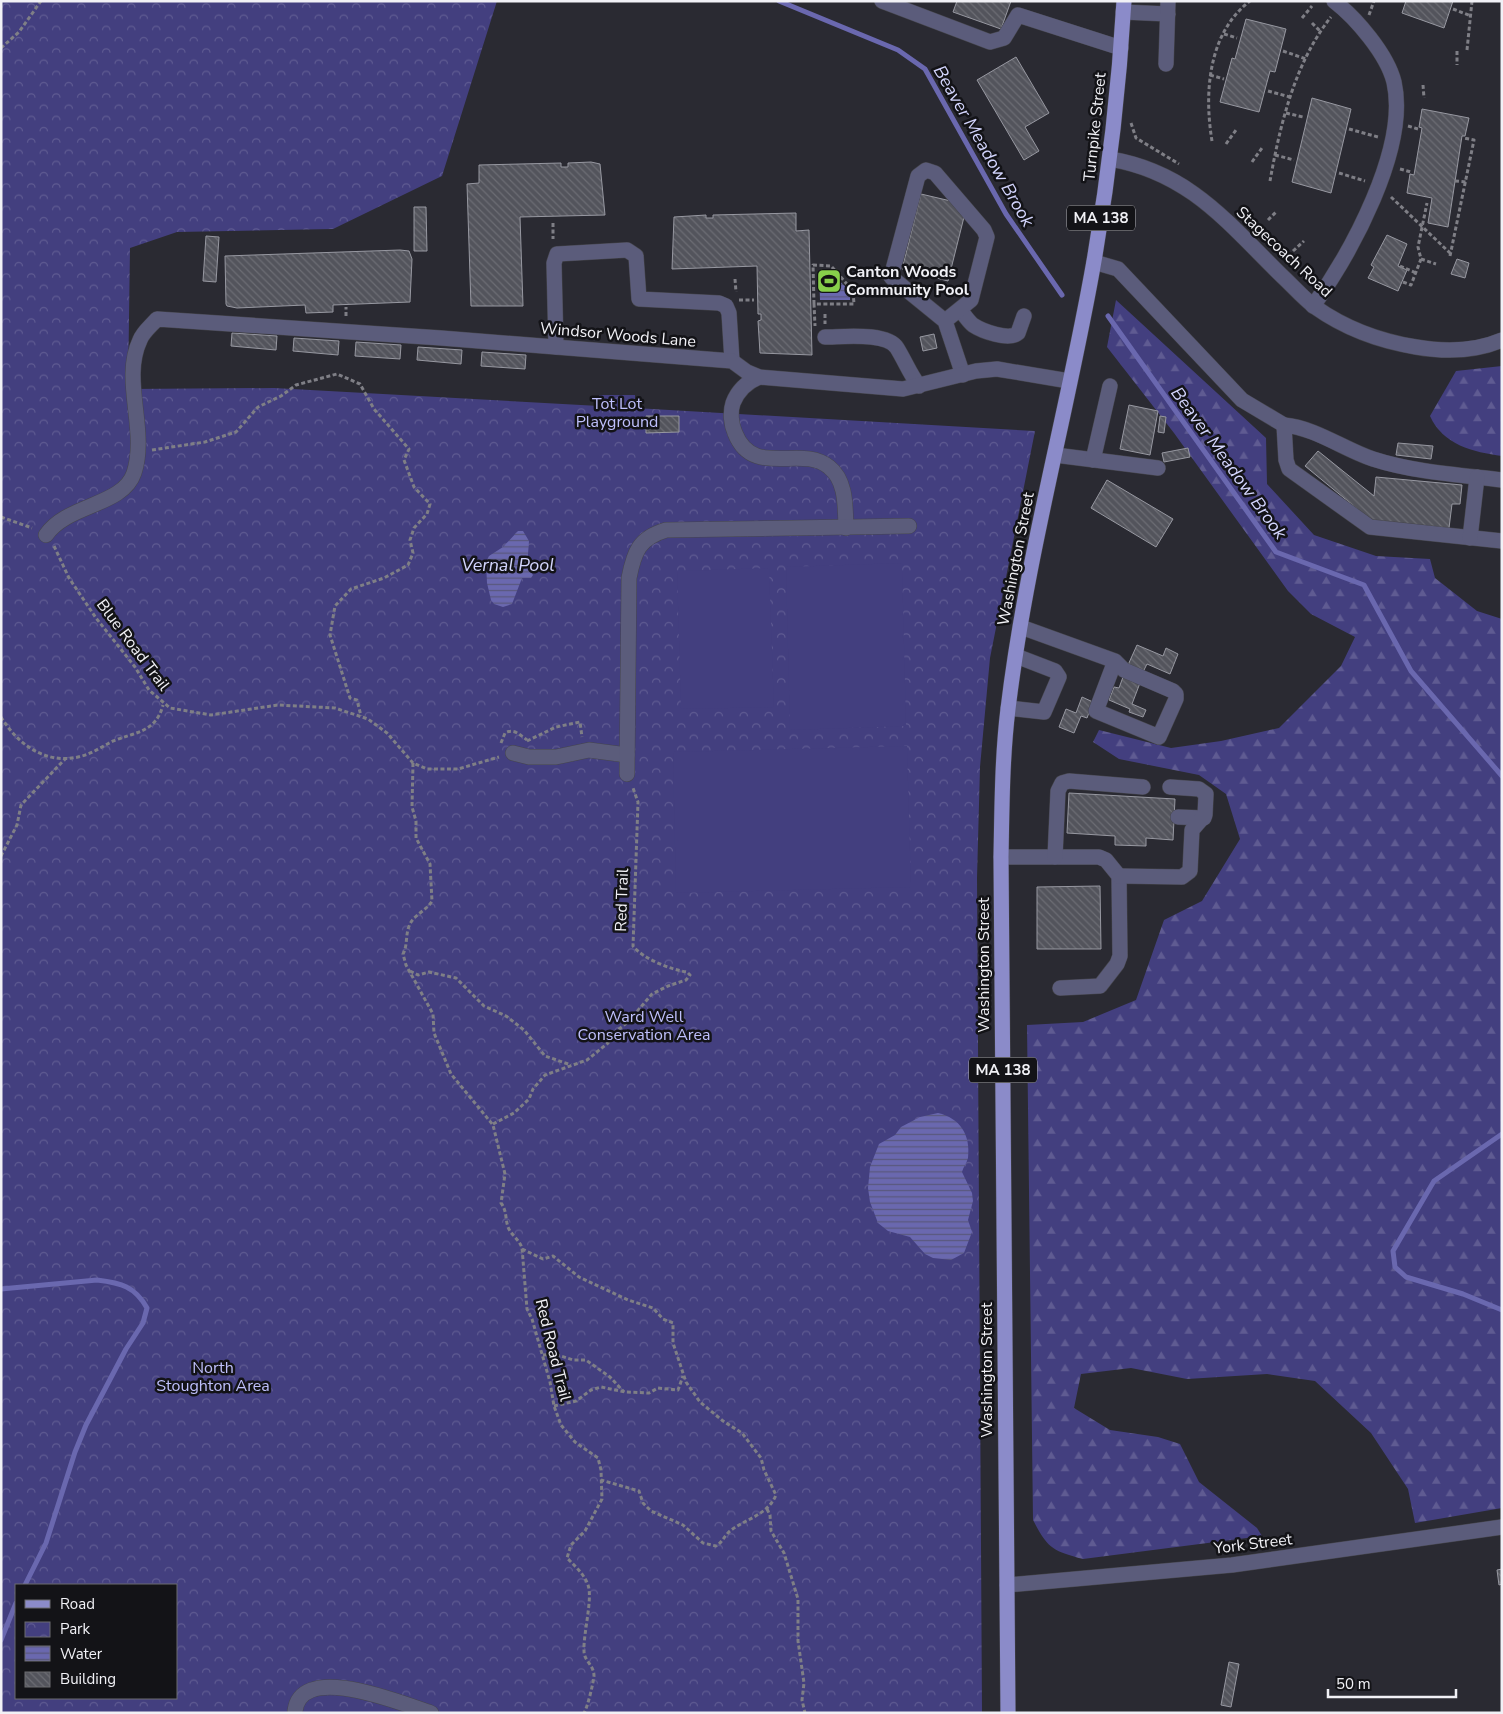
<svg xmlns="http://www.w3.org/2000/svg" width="1503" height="1714" viewBox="0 0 1503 1714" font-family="'Nunito Sans',sans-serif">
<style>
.forest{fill:url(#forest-firs)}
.park{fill:url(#park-crowns);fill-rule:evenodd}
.garden{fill:#433f7f}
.water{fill:url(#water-rules)}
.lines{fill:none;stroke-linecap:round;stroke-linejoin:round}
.stream{stroke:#6a68af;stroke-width:5}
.building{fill:url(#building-back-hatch);stroke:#9798a1}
.minor-casing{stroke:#46464d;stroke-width:16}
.major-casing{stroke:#46464d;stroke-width:16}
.path{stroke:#7f7f86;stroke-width:3;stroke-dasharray:4 2.5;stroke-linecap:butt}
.minor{stroke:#5b5c7b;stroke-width:15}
.major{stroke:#8b8bc9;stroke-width:15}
.labels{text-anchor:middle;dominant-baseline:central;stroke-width:5;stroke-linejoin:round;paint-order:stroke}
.shield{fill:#131317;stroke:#aeaeb3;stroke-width:1}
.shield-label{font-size:15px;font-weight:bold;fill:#f1f1f6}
.street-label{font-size:16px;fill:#f1f1f6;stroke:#131317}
.poi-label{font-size:16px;font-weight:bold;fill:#f1f1f6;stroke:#131317;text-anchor:start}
.park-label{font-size:16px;fill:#bfc0fc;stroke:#131317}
.water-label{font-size:18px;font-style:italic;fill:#d3d5fd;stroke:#131317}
</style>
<defs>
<pattern id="forest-firs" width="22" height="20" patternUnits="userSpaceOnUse" patternTransform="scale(1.25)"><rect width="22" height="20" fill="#433f7f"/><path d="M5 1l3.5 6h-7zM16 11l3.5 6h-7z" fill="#5f5b92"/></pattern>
<pattern id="park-crowns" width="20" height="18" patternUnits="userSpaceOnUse" patternTransform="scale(1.25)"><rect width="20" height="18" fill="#433f7f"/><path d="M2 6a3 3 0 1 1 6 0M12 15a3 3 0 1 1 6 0" fill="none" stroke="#5f5b92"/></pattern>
<pattern id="water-rules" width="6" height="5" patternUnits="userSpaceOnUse" patternTransform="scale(1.25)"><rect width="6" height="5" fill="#6a68af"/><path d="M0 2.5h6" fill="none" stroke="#59587c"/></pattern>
<pattern id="building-back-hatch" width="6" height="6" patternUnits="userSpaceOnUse" patternTransform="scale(1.25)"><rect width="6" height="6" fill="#53545c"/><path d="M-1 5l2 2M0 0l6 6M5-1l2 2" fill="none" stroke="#6c6d74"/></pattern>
</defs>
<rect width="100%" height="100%" fill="#2a2a32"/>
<g class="forest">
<path d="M1116,300L1266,438L1267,484L1314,535L1376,556L1430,559L1435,578L1477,611L1502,619V1508L1415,1523L1408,1489L1371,1433L1315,1381L1267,1374L1187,1379L1131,1368L1081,1374L1074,1408L1110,1430L1158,1437L1180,1444L1199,1482L1257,1528L1262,1536L1083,1559C1053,1551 1048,1549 1033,1520L1027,1025L1083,1022L1136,1000L1164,920L1202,901L1240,839L1226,794L1199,775L1119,759L1093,742L1099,730L1171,748L1221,741L1279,728L1341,666L1355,637L1311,614L1288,591L1174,433L1107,347Z"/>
<path d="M1502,366V456C1473,452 1443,445 1430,416L1456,371Z"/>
</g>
<path class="park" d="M1,1H497L442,176L333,229L177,232L130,248L128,389L274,388L599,406V395H635V408L1035,431L990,658L980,767L977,878L982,1713H1ZM16,1585H176V1698H16Z"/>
<g class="garden">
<polygon points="902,563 906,726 790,730 786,567"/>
<polygon points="769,568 774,707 681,709 677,571"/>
<polygon points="907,746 911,887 676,893 673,752"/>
</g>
<g class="water">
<polygon points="819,270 828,270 850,291 850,300 820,300"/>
<polygon points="518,531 523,531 529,541 527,567 533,575 531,578 522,578 512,604 503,607 494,604 491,600 487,583 486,562 489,556 503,547"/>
<path d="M938,1113C960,1118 971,1135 968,1158C967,1163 963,1167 962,1172L972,1193L973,1201L968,1220L972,1232L964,1253L951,1260L933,1258L925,1254L910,1237L888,1231L878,1223L870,1202L868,1188L870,1167L879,1144L895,1135L901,1127L920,1117Z"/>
</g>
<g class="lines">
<g class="stream">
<polyline points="779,1 898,50 925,69 1006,214 1062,295"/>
<polyline points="1108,316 1276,552 1364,585 1411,671 1502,776"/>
<polyline points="1502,1134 1434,1181 1393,1251 1395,1267 1406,1277 1463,1294 1502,1310"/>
<path d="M1,1289L97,1280C121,1283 135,1286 147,1308L143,1323L126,1349L86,1425L75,1452L46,1543L25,1585"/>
<polyline points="1,1640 16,1603"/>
</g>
</g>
<g class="building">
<polygon points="957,1 1011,1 1001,29 953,12"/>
<polygon points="1406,1 1453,1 1444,28 1402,13"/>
<polygon points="1246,19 1286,29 1275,72 1270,71 1259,112 1220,102 1232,58 1235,59"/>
<polygon points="1016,57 1049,113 1025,127 1039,151 1024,160 977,80"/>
<polygon points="1312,98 1351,109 1331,193 1292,182"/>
<polygon points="1422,109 1469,118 1465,136 1462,136 1448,227 1428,223 1432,198 1407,193 1410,174 1414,175 1422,128 1419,127"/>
<polygon points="591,162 600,164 605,215 520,217 523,306 471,306 467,184 479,183 479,165 561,163 561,167 568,167 568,163"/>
<polygon points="921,194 955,202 964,217 948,281 902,269"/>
<polygon points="414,207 426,207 427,251 414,251"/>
<polygon points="796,213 796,231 809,230 812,355 760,353 758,321 761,320 761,314 758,314 757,266 672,269 674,217 706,215 706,218 713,218 713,215"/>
<polygon points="1387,235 1407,244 1398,266 1407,270 1398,291 1368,278 1374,267 1371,265"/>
<polygon points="206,236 219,237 216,282 203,281"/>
<polygon points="400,250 409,251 412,259 410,302 333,305 333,312 306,313 305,305 237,308 227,306 226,304 225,256"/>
<polygon points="1457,259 1469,263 1465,278 1451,274"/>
<polygon points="232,333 277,336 276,350 231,346"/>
<polygon points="934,334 937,348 923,351 920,337"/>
<polygon points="294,338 339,341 338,355 293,351"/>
<polygon points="356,342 401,345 400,359 355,356"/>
<polygon points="418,347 462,350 461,364 417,360"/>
<polygon points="482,352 526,355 525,369 481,366"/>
<polygon points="1129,405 1158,411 1150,455 1120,449"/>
<polygon points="646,416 679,416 679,432 646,433"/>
<polygon points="1160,416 1166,417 1164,433 1158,432"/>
<polygon points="1398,443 1433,446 1431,459 1396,455"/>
<polygon points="1188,448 1190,457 1164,462 1162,453"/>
<polygon points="1318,451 1374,496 1376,477 1462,485 1460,504 1452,504 1449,528 1372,521 1305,466"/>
<polygon points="1107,480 1173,519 1156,547 1091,508"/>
<polygon points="1137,645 1163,656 1166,648 1178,654 1170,674 1147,664 1143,672 1128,665"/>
<polygon points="1123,677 1140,683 1132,704 1146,710 1143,717 1129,712 1130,709 1109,700 1114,687 1119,688"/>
<polygon points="1082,697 1093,702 1087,718 1081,716 1074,733 1059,727 1066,709 1076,713"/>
<polygon points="1069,793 1175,799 1173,840 1146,838 1146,846 1115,845 1115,836 1067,833"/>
<polygon points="1100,886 1101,949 1037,949 1037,887"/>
<polygon points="1502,1569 1502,1584 1499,1585 1497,1570"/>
<polygon points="1229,1662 1239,1664 1231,1707 1221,1705"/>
</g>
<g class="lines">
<defs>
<g id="minor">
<polyline points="882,1 990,42 1004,38 1018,15 1121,48"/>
<polyline points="1123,12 1168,14"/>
<polyline points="1166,64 1168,1"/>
<path d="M1110,159C1189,172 1228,223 1282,276C1293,286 1303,298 1315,307C1346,329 1379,341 1416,347C1445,352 1474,352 1502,340"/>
<polyline points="1094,262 1118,269 1242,400 1284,425"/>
<path d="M1313,306C1351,253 1409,148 1394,82C1387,54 1356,18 1334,1"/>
<path d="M960,310C964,314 968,321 973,325C982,331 1009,341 1018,333L1024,316"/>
<polyline points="945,321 971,300 987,237 984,230 935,173 926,170 918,176 891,277 945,321 963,375"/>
<path d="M825,337C843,337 887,332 897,348C905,361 910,374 919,386"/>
<polyline points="556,347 554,263 557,254 627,250 636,256 639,299 719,303 726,306 729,313 732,361"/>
<path d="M759,377C747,382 738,390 733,403C730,412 731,424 735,433C753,479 801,444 829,467C847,481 845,508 846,528"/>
<polyline points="1055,455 1158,468"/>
<polyline points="1093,460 1110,386"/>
<path d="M1502,480C1460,475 1413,472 1373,459C1343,449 1316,428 1284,425L1286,460L1289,469L1370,527L1502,541"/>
<path d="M46,535C67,504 123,506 134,473C148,430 121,380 140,340C143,332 151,326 157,319L441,338L732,361L747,372L759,377L903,389L976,371L997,369L1069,381"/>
<polyline points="1470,538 1477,477"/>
<polyline points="1021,627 1115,661 1124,670 1173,691 1176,694 1176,699 1159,737 1096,711 1115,661"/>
<polyline points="1008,708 1044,712 1059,677 1055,671 1016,656"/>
<polyline points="513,753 529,757 556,757 589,750 627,755"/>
<path d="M627,774L629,578C634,552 639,538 666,530L909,526"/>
<polyline points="1178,817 1204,818"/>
<polyline points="1001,857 1099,857 1106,860 1119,876 1120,956 1117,964 1100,986 1060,988"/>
<polyline points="1055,857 1058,791 1062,783 1069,781 1143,787"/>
<polyline points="1119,876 1182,877 1190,871 1192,830 1205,815 1206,794 1199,789 1170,787"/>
<polyline points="1007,1585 1232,1565 1502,1527"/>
<path d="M295,1711C301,1661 403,1704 431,1713"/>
</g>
<path id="major" d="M1008,1713L1001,857C1002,808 1002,758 1008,709C1026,558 1068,410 1094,261C1109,175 1119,88 1124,1"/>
</defs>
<use href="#minor" class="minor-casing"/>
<use href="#major" class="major-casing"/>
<g class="path">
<polyline points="1453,9 1471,16"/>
<polyline points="1369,15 1374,1"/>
<polyline points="1302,18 1312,6"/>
<polyline points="1312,23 1320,31"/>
<polyline points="1224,34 1237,38"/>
<polyline points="1,48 19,32 41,1"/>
<polyline points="1467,50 1472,1"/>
<polyline points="1283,51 1306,59"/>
<polyline points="1457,51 1457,65"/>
<polyline points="1210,75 1224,79"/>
<polyline points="1423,85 1424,98"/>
<polyline points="1268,91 1290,97"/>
<polyline points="1286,113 1303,117"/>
<polyline points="1131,123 1136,138 1179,164"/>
<polyline points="1408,126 1418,129"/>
<polyline points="1349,129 1378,137"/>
<path d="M1212,141C1204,93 1208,33 1250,1"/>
<polyline points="1226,144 1236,130"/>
<polyline points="1275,155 1294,160"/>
<polyline points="1252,162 1262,148"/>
<polyline points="1400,169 1411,172"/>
<polyline points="1339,173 1365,181"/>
<path d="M1270,181C1280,125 1295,62 1331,17"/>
<polyline points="1455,181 1466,182"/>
<polyline points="1391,197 1450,253"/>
<polyline points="1268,220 1277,211"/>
<polyline points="553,223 553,239"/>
<polyline points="1293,251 1304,241"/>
<polyline points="1450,256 1474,140 1464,138"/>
<polyline points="1421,259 1436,264"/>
<polyline points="1400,266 1416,273"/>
<polyline points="735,279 736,292"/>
<polyline points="1403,282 1411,285 1421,259 1418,247 1427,203"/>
<polyline points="739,300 754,300"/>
<polyline points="814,304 813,265 831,266 853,291 854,304 814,304 815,326"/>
<polyline points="825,314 825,324"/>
<polyline points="346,316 346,307"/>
<polyline points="152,450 205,442 236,432 258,407 281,396 296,385 337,374 360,384 374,409 409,449 404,460 414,487 430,504 427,514 414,528 410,540 413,553 408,565 384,578 351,589 335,606 330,635 350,698 357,700 361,716"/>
<polyline points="1,517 32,528"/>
<polyline points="54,546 69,578 96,618 135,667 149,690 170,708 211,715 278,705 335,708 368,719 387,733 413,763 427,769 458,769 499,757"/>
<path d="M1,717C18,745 47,766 82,756C93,753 103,746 113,741C136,732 156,732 163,705"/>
<polyline points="527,741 556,727 580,722 582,737"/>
<path d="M501,743L505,733C514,728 520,735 527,740"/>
<path d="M413,763L412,807L416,821V838L430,864L432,901C427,910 414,915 410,924C405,934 408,945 403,954L406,965L433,1014L434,1033L451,1074L493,1125L505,1174L501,1203C507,1211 505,1218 508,1227C511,1235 519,1239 522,1248L527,1309L532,1319L550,1382L554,1406L561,1425L575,1442L598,1458L601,1470L602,1499L585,1531L571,1545L567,1558C575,1566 584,1574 588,1585C593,1598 583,1635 584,1651C584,1661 594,1665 594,1676C593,1684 588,1706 584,1713"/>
<polyline points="1,856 17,825 21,805 65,759"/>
<polyline points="410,971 418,975 429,972 456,978 484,1006 506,1016 524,1030 545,1056 571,1065"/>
<path d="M493,1124L514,1113L529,1099L533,1089L545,1075L587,1060L608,1043L614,1033L628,1022L652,994L668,986L686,980L690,975L687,972C672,970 643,959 633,946L638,802L633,788"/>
<path d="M522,1249L543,1259L553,1256L579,1277L628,1300L653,1308L663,1319L673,1323V1343L686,1382L700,1402L723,1421L742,1433L761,1458L764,1470L776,1495C768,1515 745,1519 730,1531C724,1536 722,1543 716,1546L703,1543L683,1525L651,1511L643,1503L639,1491L601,1480"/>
<polyline points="543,1355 555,1354 573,1360 586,1360 610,1377 624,1392"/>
<polyline points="554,1406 576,1401 591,1390 601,1387 625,1392 649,1393 658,1388 678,1390 683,1376"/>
<polyline points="767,1509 770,1515 771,1531 784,1553 798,1599 798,1641 804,1683 802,1700 805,1713"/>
</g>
<use href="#minor" class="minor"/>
<use href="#major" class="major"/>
</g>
<defs>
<symbol id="stadium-square" viewBox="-11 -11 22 22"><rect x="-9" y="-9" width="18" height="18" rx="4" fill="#87cf4a" stroke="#131317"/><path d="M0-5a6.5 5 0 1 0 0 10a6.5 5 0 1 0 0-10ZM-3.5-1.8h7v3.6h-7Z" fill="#111"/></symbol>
</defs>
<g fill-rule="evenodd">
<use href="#stadium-square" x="815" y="267" width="28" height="28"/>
</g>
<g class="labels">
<g class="shield">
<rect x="1067" y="205.5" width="68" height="25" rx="4"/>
<rect x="969" y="1057.5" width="68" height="25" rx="4"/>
</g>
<g class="shield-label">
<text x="1101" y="218">MA 138</text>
<text x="1003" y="1070">MA 138</text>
</g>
<g class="street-label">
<text transform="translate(1095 127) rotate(-84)">Turnpike Street</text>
<text transform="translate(1284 252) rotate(43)">Stagecoach Road</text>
<text transform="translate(618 335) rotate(5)">Windsor Woods Lane</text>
<text transform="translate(1016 559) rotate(-79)">Washington Street</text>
<text transform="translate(133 645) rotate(53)">Blue Road Trail</text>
<text transform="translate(622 900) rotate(-88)">Red Trail</text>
<text transform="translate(984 965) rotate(-90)">Washington Street</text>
<text transform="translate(553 1350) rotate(76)">Red Road Trail</text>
<text transform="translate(987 1370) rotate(-90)">Washington Street</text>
<text transform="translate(1253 1544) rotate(-7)">York Street</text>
</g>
<g class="poi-label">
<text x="846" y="272">Canton Woods<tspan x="846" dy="18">Community Pool</tspan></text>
</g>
<g class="park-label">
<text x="617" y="404">Tot Lot<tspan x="617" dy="18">Playground</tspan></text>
<text x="644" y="1017">Ward Well<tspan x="644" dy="18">Conservation Area</tspan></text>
<text x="213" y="1368">North<tspan x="213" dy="18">Stoughton Area</tspan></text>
</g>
<g class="water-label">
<text transform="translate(984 146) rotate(60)">Beaver Meadow Brook</text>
<text transform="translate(1229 463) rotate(54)">Beaver Meadow Brook</text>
<text x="508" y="565">Vernal Pool</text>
</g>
</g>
<rect width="1503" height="1714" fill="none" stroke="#f1f1f6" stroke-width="5"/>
<rect x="15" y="1584" width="162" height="115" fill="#131317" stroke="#6c6c70"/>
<rect x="25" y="1600" width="25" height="8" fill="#8b8bc9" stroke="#6c6c70"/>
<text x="60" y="1609" font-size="15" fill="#f1f1f6">Road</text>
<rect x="25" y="1622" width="25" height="15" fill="url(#park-crowns)" stroke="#6c6c70"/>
<text x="60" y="1634" font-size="15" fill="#f1f1f6">Park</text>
<rect x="25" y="1646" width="25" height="15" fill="url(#water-rules)" stroke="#6c6c70"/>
<text x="60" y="1659" font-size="15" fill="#f1f1f6">Water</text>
<rect x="25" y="1672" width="25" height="15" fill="url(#building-back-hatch)" stroke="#6c6c70"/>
<text x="60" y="1684" font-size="15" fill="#f1f1f6">Building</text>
<path d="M1328 1689v8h128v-8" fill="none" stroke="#f1f1f6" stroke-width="2.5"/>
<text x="1336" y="1689" font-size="15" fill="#f1f1f6" stroke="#131317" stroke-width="4" paint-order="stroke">50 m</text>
</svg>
